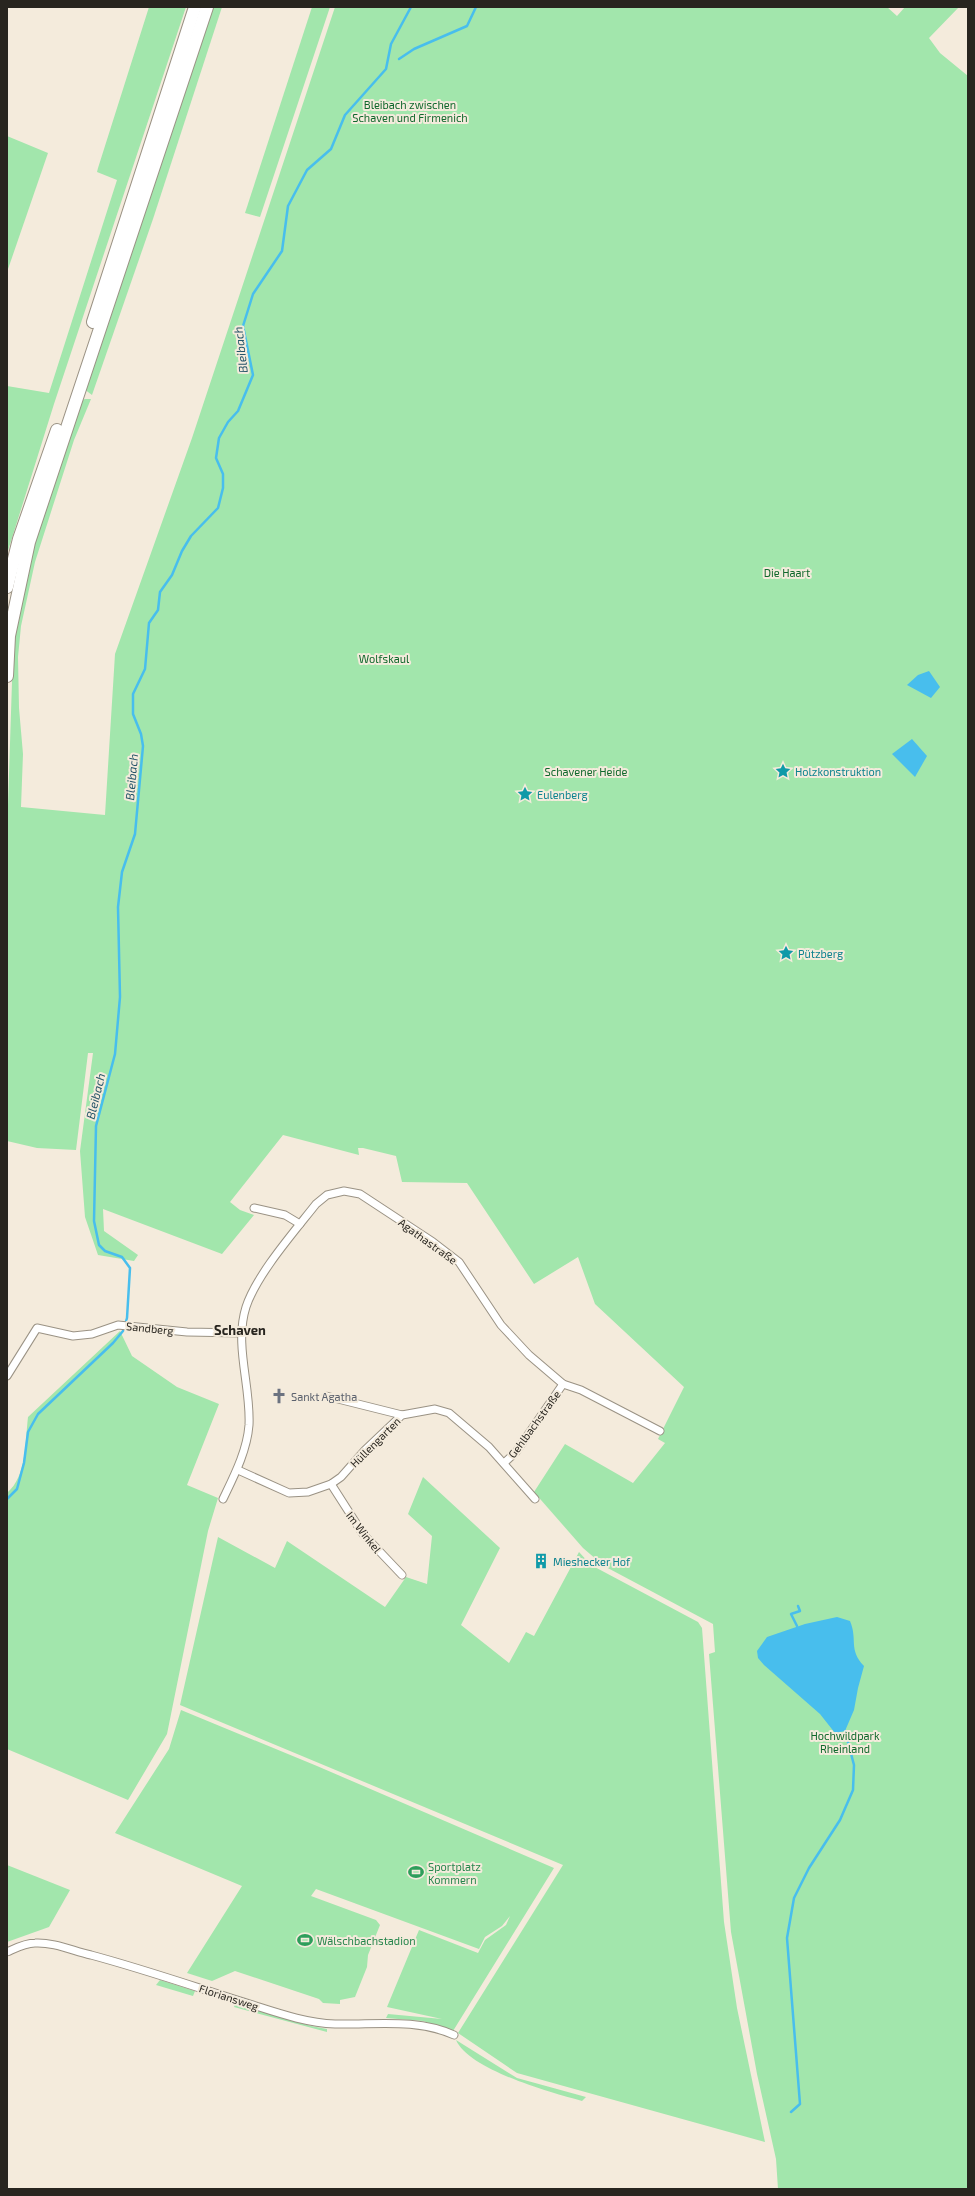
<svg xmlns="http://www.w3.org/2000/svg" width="975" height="2196" viewBox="0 0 975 2196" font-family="'Exo 2',sans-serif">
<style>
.green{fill:#a2e6ac}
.water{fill:#48beed}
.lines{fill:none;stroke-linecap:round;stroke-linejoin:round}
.stream{stroke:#48beed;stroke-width:2.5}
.street-casing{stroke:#9a9284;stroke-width:9}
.primary-casing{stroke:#9a9284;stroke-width:14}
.street{stroke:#fff;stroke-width:7}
.primary{stroke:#fff;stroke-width:12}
.labels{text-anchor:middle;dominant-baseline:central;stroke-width:4;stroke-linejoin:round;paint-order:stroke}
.park-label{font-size:11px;fill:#10682c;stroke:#f4ebdc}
.culture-label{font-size:11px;fill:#0d838f;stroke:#f4ebdc;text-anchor:start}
.street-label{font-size:11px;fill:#28251f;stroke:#f4ebdc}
.worship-label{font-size:11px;fill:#5b616d;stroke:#f4ebdc;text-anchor:start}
.leisure-label{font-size:11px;fill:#27864d;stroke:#f4ebdc;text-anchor:start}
.water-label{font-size:12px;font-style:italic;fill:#265569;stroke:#f4ebdc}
.quarter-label{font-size:13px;font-weight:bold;fill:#28251f;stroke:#f4ebdc}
</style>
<rect width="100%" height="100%" fill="#f4ebdc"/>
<g class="green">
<polygon points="149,7 186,7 54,404 7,554 7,386 49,393 117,180 97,172 98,168"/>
<polygon points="212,7 222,7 153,219 92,395 84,389"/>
<polygon points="312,7 330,7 260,217 245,213"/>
<polygon points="335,7 887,7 897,16 905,7 959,7 929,38 940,53 968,76 968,2189 778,2189 776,2159 757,2074 731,1932 709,1654 715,1652 713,1624 604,1566 583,1548 534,1492 565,1444 633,1483 665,1443 658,1439 684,1387 595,1304 578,1257 534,1284 467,1183 402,1182 396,1156 363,1148 358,1148 359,1155 283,1135 230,1202 240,1210 254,1215 222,1254 103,1209 104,1231 138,1255 134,1261 98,1255 85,1217 80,1151 93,1053 88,1053 76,1150 37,1148 7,1141 7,836 13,651 18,612 34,547 80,401 85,399 91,399 74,440 35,562 21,626 18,657 19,708 23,754 21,807 105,815 115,654 192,438"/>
<polygon points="7,136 48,153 7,272"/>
<path d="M120,1331L132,1356L177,1387L219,1404L187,1485L218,1498L208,1531L167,1734L128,1800L7,1749V1493C27,1476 25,1442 28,1417Z"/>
<polygon points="423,1477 500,1548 461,1625 509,1663 526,1632 534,1636 579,1552 591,1565 698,1622 702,1628 724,1922 737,2008 765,2142 517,2073 458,2033 563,1865 180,1705 218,1537 275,1568 287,1541 385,1607 406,1577 427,1584 432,1536 408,1514"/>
<polygon points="181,1710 317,1766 554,1868 453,2031 423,2021 386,2018 388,2014 442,2019 387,2007 419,1930 478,1953 485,1940 506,1925 510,1916 502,1926 485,1937 479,1949 316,1889 311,1896 376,1920 380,1925 368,1955 367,1967 355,1997 340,2000 340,2004 323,2003 319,1999 235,1971 212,1981 187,1973 242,1886 115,1833 169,1749"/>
<polygon points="7,1865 70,1890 49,1927 7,1942"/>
<polygon points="160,1980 195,1991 193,1996 156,1985"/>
<polygon points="235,2004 311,2026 327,2029 327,2032 234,2007"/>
<path d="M456,2040L517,2078L586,2097L582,2101C552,2093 469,2070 456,2040Z"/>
</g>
<g class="water">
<polygon points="929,671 940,687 931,698 907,685 918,675"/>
<polygon points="912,739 927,756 915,777 892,754"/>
<path d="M837,1617L850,1621C858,1640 848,1649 864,1666L858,1688L854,1710L845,1731L835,1733L820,1714L764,1665L758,1658L757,1651L767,1637L805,1624Z"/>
</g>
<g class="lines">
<g class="stream">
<polyline points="399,59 414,49 467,26 476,7"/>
<polyline points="7,1499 17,1489 24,1463 28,1432 38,1414 113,1343 123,1331 127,1318 130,1268 122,1257 105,1251 99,1245 94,1221 96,1126 115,1054 120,997 118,907 122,872 135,834 143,746 141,734 133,714 133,694 145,669 149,623 158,610 160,592 172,575 182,551 191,536 218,508 223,488 223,474 216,458 219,438 228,422 238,411 253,375 243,326 253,294 282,251 288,206 307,170 331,149 345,115 386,69 391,44 411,7"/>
<polyline points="797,1626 791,1614 800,1611 798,1606"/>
<polyline points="791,2112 800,2104 787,1938 794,1898 809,1868 840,1820 853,1790 854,1765 845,1731"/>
</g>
<defs>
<g id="street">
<polyline points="254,1208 285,1215 300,1224"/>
<polyline points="7,1376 37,1328 73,1336 92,1334 118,1325 187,1332 242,1333"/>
<polyline points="326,1396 402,1415"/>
<polyline points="504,1463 516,1452 563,1384"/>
<polyline points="238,1470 289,1493 308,1492 331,1484 341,1477 365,1450 402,1415 435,1409 449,1413 489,1447 535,1499"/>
<polyline points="331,1484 363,1534 402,1575"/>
<path d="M223,1499C234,1476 247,1451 249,1425C251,1386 234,1345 246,1307C257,1274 294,1232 316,1204L327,1195L344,1191L360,1194L433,1242L459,1262L501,1325L529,1355L563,1384L581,1390L660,1431"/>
<path d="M7,1952C16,1948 25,1943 35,1943C54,1942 73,1951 91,1955C147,1970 201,1989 256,2006C281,2014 308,2023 335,2024C375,2025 416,2018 454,2035"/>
</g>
<g id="primary">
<polyline points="93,322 195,7"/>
<polyline points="7,587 19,539 57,430"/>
<polyline points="7,676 9,636 29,542 207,7"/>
</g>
</defs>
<use href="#street" class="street-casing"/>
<use href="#primary" class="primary-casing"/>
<use href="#street" class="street"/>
<use href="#primary" class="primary"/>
</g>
<defs>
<symbol id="sight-bare" viewBox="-9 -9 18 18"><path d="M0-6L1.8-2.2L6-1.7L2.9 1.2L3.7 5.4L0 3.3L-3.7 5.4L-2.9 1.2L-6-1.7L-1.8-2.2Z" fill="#0f9aa8" stroke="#f4ebdc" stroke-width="2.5" paint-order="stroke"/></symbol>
<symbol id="church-bare" viewBox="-9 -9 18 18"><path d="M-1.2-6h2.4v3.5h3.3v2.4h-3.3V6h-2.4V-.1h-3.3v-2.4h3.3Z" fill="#6b7280" stroke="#f4ebdc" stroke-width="2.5" paint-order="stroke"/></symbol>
<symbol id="building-bare" viewBox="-9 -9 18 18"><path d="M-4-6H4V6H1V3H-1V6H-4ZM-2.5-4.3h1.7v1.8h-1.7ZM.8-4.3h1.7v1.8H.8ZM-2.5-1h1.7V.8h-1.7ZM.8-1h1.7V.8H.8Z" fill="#0f9aa8" stroke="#f4ebdc" stroke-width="2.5" paint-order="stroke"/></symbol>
<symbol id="stadium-bare" viewBox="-9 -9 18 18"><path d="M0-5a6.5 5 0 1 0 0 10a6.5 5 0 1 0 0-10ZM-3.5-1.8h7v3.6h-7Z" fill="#2e9e5b" stroke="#f4ebdc" stroke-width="2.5" paint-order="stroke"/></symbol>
</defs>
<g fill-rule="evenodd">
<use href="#sight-bare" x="772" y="760" width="22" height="22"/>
<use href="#sight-bare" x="514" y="783" width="22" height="22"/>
<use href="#sight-bare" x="775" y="942" width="22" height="22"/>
<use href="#church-bare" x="268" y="1385" width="22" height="22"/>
<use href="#building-bare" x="530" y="1550" width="22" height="22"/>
<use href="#stadium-bare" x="405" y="1861" width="22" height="22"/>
<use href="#stadium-bare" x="294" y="1929" width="22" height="22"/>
</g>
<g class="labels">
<g class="park-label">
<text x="410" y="104">Bleibach zwischen<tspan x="410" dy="13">Schaven und Firmenich</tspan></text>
<text x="787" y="572">Die Haart</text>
<text x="384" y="658">Wolfskaul</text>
<text x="586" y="771">Schavener Heide</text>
<text x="845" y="1735">Hochwildpark<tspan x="845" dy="13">Rheinland</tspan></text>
</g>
<g class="culture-label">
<text x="795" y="771">Holzkonstruktion</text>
<text x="537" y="794">Eulenberg</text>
<text x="798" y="953">Pützberg</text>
<text x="553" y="1561">Mieshecker Hof</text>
</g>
<g class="street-label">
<text transform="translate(428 1241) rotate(36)">Agathastraße</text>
<text transform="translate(150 1328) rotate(6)">Sandberg</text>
<text transform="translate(534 1424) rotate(-54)">Gehlbachstraße</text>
<text transform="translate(375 1442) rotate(-45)">Hüllengarten</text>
<text transform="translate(364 1532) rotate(52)">Im Winkel</text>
<text transform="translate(229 1997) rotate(18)">Floriansweg</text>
</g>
<g class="worship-label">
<text x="291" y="1396">Sankt Agatha</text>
</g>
<g class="leisure-label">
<text x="428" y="1866">Sportplatz<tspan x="428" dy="13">Kommern</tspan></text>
<text x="317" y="1940">Wälschbachstadion</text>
</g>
<g class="water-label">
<text transform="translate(240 350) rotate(-97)">Bleibach</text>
<text transform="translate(131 777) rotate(-85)">Bleibach</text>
<text transform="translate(95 1096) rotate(-76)">Bleibach</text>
</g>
<g class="quarter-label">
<text x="240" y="1330">Schaven</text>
</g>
</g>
<rect width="975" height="2196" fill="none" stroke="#28251f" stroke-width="16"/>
</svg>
